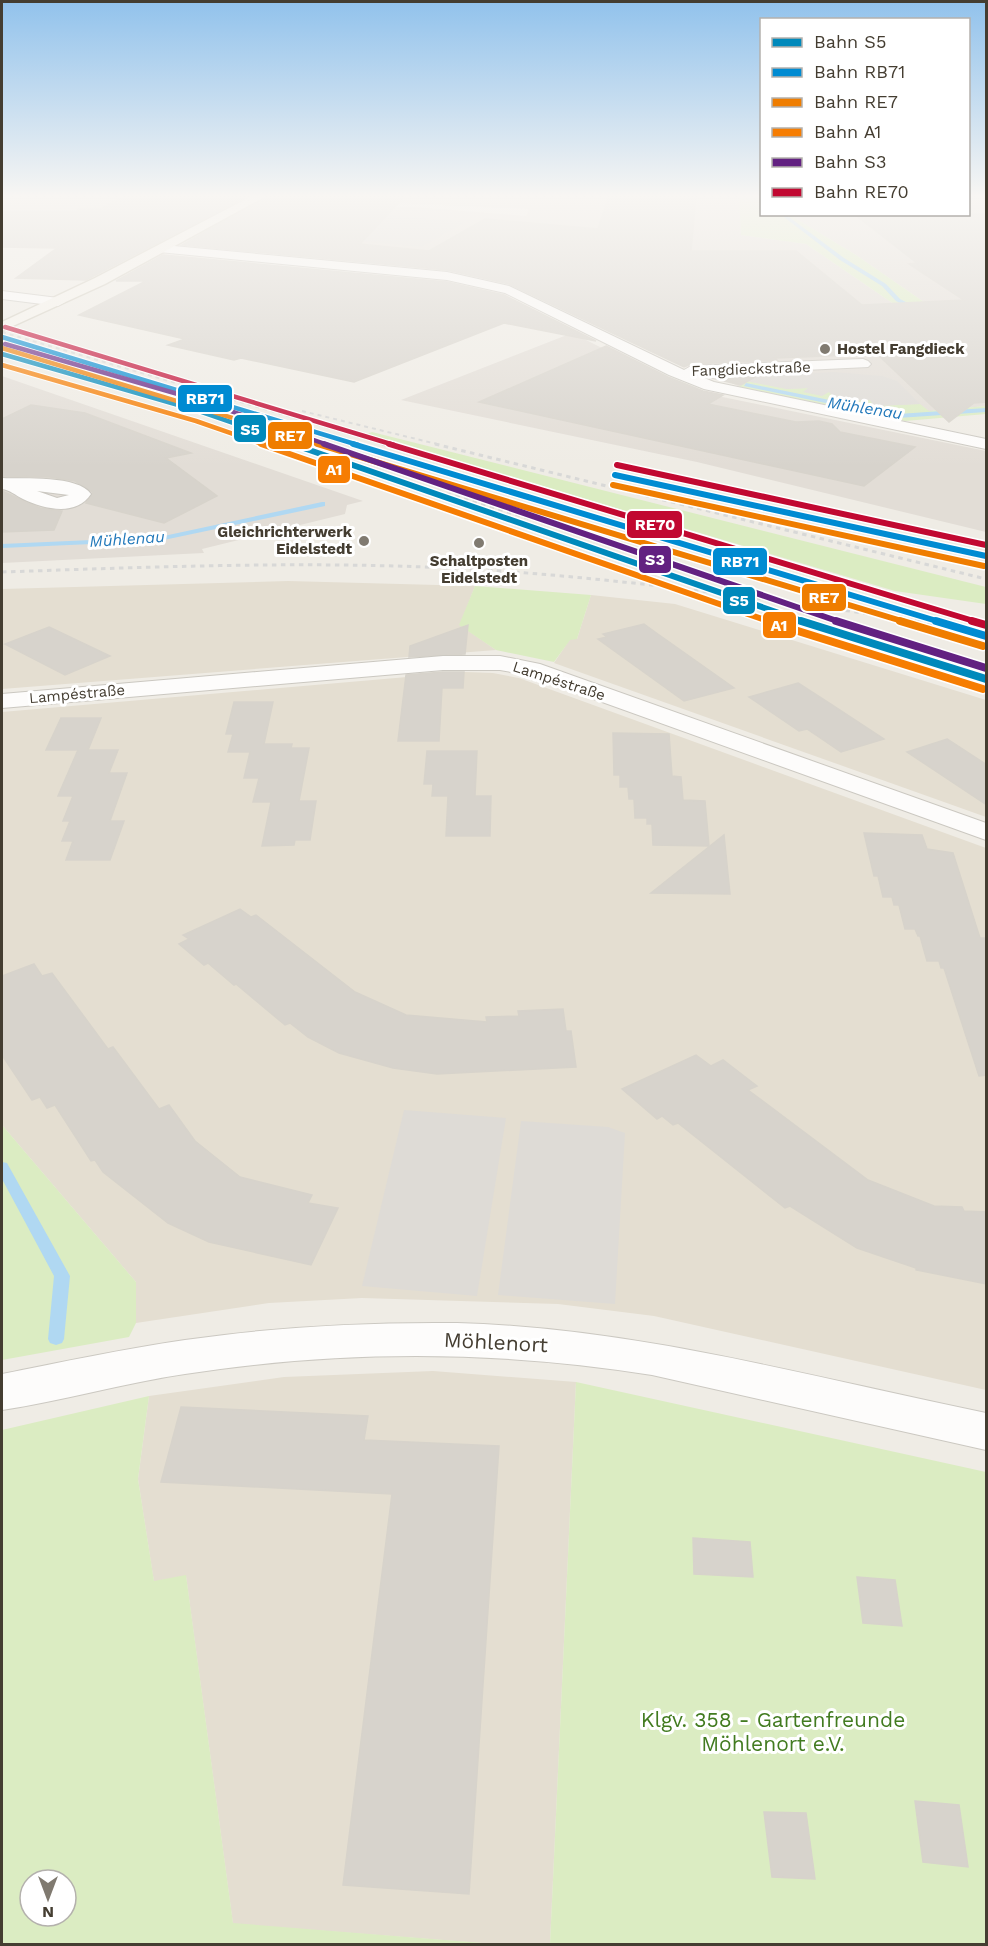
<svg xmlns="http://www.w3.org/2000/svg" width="988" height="1946" viewBox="0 0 988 1946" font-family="'Work Sans',sans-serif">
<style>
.residential{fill:#e4ded1}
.industrial{fill:#e2ddd6}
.green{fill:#dbecc2;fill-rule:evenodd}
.parking{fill:#dedbd6}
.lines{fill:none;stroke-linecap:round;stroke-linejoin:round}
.stream{fill:#b0d8f2;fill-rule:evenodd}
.building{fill:#d7d3cc;stroke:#d7d3cb;stroke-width:1.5}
.street-casing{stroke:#cbc8c1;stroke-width:2}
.secondary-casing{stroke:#d1ccbe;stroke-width:3}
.street{fill:#fdfcfb;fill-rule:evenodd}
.secondary{fill:#f6f3ec;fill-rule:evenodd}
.rail-far2{stroke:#d8d8d7;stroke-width:2;stroke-dasharray:4 4;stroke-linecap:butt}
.rail-far1{stroke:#d8d8d7;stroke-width:3;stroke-dasharray:4.5 4.5;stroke-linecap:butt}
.rail{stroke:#d8d8d7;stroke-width:4;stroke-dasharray:6 6;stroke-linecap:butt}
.rail-1-far2-casing{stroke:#fff;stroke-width:7}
.rail-1-far1-casing{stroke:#fff;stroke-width:9}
.rail-1-casing{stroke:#fff;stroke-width:11}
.rail-2-far2-casing{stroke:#fff;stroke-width:7}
.rail-2-far1-casing{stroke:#fff;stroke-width:9}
.rail-2-casing{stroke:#fff;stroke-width:11}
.rail-3-far2-casing{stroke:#fff;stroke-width:7}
.rail-3-far1-casing{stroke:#fff;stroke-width:9}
.rail-3-casing{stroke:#fff;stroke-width:11}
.rail-4-far2-casing{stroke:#fff;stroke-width:7}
.rail-4-far1-casing{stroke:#fff;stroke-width:9}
.rail-4-casing{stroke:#fff;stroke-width:11}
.rail-5-far2-casing{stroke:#fff;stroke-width:7}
.rail-5-far1-casing{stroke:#fff;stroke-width:9}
.rail-5-casing{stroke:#fff;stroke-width:11}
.rail-6-far2-casing{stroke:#fff;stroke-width:7}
.rail-6-far1-casing{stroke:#fff;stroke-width:9}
.rail-6-casing{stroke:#fff;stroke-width:11}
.rail-1-far2{stroke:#0089bb;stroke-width:4.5}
.rail-1-far1{stroke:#0089bb;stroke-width:6}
.rail-1{stroke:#0089bb;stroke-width:8}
.rail-2-far2{stroke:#008bd2;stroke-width:4.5}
.rail-2-far1{stroke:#008bd2;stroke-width:6}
.rail-2{stroke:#008bd2;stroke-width:8}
.rail-3-far2{stroke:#ef7d00;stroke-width:4.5}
.rail-3-far1{stroke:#ef7d00;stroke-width:6}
.rail-3{stroke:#ef7d00;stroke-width:8}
.rail-4-far2{stroke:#f67d02;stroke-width:4.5}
.rail-4-far1{stroke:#f67d02;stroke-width:6}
.rail-4{stroke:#f67d02;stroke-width:8}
.rail-5-far2{stroke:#622181;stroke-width:4.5}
.rail-5-far1{stroke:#622181;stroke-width:6}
.rail-5{stroke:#622181;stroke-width:8}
.rail-6-far2{stroke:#c10831;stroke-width:4.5}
.rail-6-far1{stroke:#c10831;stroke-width:6}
.rail-6{stroke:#c10831;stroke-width:8}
.poi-dot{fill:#807a70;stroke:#fff;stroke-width:2}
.labels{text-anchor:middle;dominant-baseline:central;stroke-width:6;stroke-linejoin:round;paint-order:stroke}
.far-poi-label{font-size:15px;font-weight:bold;fill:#443d31;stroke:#fff;text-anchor:start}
.far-street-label{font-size:15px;fill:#443d31;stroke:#fff}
.far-water-label{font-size:16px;font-style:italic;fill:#2178ba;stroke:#fff}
.near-street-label{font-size:21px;fill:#443d31;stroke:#fff}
.near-park-label{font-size:21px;fill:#427b20;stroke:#fff}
.line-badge{stroke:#fff;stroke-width:2}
.badge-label{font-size:16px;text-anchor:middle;font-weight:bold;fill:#fff}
</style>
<rect width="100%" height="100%" fill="#efece5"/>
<g class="residential">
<polygon points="288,581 475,586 460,625 496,650 2,689 2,589"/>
<polygon points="591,595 675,604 986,700 986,817 554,663 570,639 577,639"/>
<polygon points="465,672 493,673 519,678 986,848 986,1390 654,1316 558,1304 362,1298 269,1303 136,1323 136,1282 2,1125 2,712"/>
<polygon points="433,1371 576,1382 550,1944 495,1944 233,1924 186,1576 154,1582 138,1479 149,1396 284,1377"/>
</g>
<g class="industrial">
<polygon points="2,195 235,195 212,209 185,217 47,212 2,244"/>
<polygon points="287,195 739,195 741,235 806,244 986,367 986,406 878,416 742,388 530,287 468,273 292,254 278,202 427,208 526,216 529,209 283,198"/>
<polygon points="969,195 986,195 986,345 856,255 790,215 968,214"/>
<polygon points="572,333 674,384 698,392 986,451 986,532 697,462 401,400"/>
<polygon points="2,376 363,501 347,505 345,514 202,549 204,553 2,563"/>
</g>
<g class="green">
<polygon points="739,195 761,195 762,214 790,215 856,255 986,345 986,367 806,244 741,235"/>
<polygon points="731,378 787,389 810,388 829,392 850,401 870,400 874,406 920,404 929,411 986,406 986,414 905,421 742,388"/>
<polygon points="372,432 986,587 986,604 895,591 367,434"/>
<polygon points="475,586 591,595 577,639 570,640 554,662 496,650 459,625"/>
<polygon points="2,1125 136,1282 136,1323 129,1337 2,1360"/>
<polygon points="576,1382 986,1472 986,1944 550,1944"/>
<path d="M149,1396L138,1479L154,1581L186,1575L233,1923L495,1944H2V1430ZM30,1880H66V1916H30Z"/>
</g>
<g class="parking">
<polygon points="385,215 466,222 421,247 337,239"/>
<polygon points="833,372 882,376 897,381 920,404 874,406 870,400 834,398 829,392 822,396 803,392 808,388 787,389 731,378"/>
<polygon points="404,1110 506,1118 477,1296 362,1286"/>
<polygon points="521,1121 608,1127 625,1133 615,1304 498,1295"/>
</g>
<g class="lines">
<g class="stream">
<polygon points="780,214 785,214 844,258 886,284 900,299 921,310 916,311 896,301 882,286 840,260"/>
<polygon points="746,383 898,414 986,408 986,412 898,418 744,386"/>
<polygon points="322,502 325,502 325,506 159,541 2,548 2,544 159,537"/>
<polygon points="2,1162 7,1163 70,1276 64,1339 62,1343 56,1345 50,1343 48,1339 54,1276 2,1179"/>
</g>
</g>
<g class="building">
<polygon points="127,195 250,195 86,280 16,278 57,248 2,247 2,212 75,212 80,208 102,208"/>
<polygon points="270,195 406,195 360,244 429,251 485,219 598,229 609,195 696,195 691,251 796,251 862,305 964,300 909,264 917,263 854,214 987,214 987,402 974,403 949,422 877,354 775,358 777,360 691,364 684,367 509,284 447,270 182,245"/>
<polygon points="163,255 447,282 504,295 596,341 504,323 354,382 241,358 234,360 168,345 185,339 79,315 146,281 116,281"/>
<polygon points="606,346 668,377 703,391 723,395 708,404 796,422 819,421 832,424 840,432 915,447 864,486 479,402"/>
<polygon points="760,374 741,385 707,377"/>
<polygon points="31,405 85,413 191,453 166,458 217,496 164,523 86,503 93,492 75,481 50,477 2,476 2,419"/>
<polygon points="2,491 40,508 62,511 54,530 2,532"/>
<polygon points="644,624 655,632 734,688 684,701 598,639 607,637 603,634"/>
<polygon points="468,625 465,654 409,657 410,646"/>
<polygon points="49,627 110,656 65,675 5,644"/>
<polygon points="443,672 464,672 463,688 442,688 439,741 398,741 406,675"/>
<polygon points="798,683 829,703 884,739 841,752 807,729 799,731 749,697"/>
<polygon points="234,702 273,702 264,744 292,744 291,748 309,748 299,801 316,801 310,840 295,840 294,845 262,846 271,802 253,802 259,778 244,778 250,752 228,752 233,734 226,734"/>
<polygon points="61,718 101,718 88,750 46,750"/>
<polygon points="613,733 669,734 672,776 681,777 683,800 705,801 709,846 653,845 652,824 647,824 647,818 635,818 634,799 629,799 628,787 620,787 620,775 614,775"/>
<polygon points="947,739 987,765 987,805 907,752"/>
<polygon points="78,750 118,750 109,773 127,773 110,821 124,821 110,860 66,860 73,841 62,841 70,821 63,821 73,796 58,796"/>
<polygon points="427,751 477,751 475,796 491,796 490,836 446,836 448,796 432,796 433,784 424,784"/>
<polygon points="864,833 922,835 927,849 953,853 980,938 987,938 987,1075 979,1076 944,968 941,968 939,961 927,961 920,936 918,936 915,929 905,929 899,905 894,905 892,897 883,897 878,876 874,876"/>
<polygon points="724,835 730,894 651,893"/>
<polygon points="240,909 251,917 256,915 355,992 406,1015 487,1022 486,1017 519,1016 518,1011 563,1009 566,1031 571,1031 576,1067 437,1074 393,1068 339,1053 308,1037 290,1023 285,1025 236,984 234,985 208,963 204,965 179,944 189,939 183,935"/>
<polygon points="34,964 42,976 52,973 108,1049 113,1047 159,1109 169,1105 195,1141 240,1177 312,1195 308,1203 338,1208 311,1265 209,1242 168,1223 103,1172 95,1160 91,1161 55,1105 47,1108 40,1097 32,1100 2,1055 2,976"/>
<polygon points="696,1055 711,1066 723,1060 757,1086 748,1090 868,1180 934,1206 962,1207 964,1211 987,1212 987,1284 916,1270 916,1268 857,1248 790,1206 785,1208 678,1123 673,1125 662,1116 657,1119 622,1089"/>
<polygon points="181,1407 368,1416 364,1440 499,1446 469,1894 343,1885 392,1494 161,1482"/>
<polygon points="693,1538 750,1542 753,1577 694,1574"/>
<polygon points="857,1577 895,1580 902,1626 863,1623"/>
<polygon points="915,1801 959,1805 968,1867 923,1862"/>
<polygon points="764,1812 806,1813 815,1879 772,1877"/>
</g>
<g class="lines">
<defs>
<g id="street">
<polygon points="163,245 447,272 509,286 684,370 691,366 863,359 868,361 871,364 868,367 697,375 714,382 986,439 986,449 704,389 669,375 505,293 447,280 159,252 159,246"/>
<polygon points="2,291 58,298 65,302 58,306 2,299"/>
<path d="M2,478C24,479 78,475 91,494C76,517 44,509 23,499C15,495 10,490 2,489ZM37,491L69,495L57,498Z"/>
<polygon points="443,656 500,656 540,664 986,823 986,840 527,675 500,670 443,670 2,708 2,694"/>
<path d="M457,1323C638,1328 810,1377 986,1413V1450L652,1375C497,1350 340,1350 185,1374C123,1383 63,1401 2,1410V1374C62,1362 123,1349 185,1340C275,1327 366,1322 457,1323Z"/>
</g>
<polygon id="secondary" points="254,195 268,195 105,284 2,331 2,322 95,278"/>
</defs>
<use href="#street" class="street-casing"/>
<use href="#secondary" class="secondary-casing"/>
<use href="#street" class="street"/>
<use href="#secondary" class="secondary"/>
<g class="rail-far2">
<polyline points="2,332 387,445"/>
<polyline points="302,411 441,445"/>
</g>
<g class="rail-far1">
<polyline points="382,444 973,622"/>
<polyline points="435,444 986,579"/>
<polyline points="369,471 627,547"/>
<path d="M2,572C151,567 300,561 449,568C609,576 767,599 925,622"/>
</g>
<g class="rail">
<polyline points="915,621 978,630"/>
<polyline points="968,621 986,626"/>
</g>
<defs>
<polyline id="rail-1-far2" points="2,354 199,411 297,445"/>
<polyline id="rail-1-far1" points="292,444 805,622"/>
<polyline id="rail-1" points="801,621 986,679"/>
<polyline id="rail-2-far2" points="2,337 358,445"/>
<g id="rail-2-far1">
<polyline points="353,444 940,622"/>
<polyline points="615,475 986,556"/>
</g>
<polyline id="rail-2" points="936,621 986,636"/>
<polyline id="rail-3-far2" points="2,348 322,445"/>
<g id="rail-3-far1">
<polyline points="317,444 905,622"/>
<polyline points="613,485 984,566"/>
</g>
<polyline id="rail-3" points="900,621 983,646"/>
<polyline id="rail-4-far2" points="2,365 196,421 265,445"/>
<polyline id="rail-4-far1" points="261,444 771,622"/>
<polyline id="rail-4" points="766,621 983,689"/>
<polyline id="rail-5-far2" points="5,344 202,401 328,445"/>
<polyline id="rail-5-far1" points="324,444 840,622"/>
<polyline id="rail-5" points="836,621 986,668"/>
<polyline id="rail-6-far2" points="5,327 394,445"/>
<g id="rail-6-far1">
<polyline points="389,444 977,622"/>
<polyline points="617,465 986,545"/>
</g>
<polyline id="rail-6" points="972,621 986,625"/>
</defs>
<use href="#rail-1-far2" class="rail-1-far2-casing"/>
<use href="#rail-1-far1" class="rail-1-far1-casing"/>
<use href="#rail-1" class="rail-1-casing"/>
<use href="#rail-2-far2" class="rail-2-far2-casing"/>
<use href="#rail-2-far1" class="rail-2-far1-casing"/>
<use href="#rail-2" class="rail-2-casing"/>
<use href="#rail-3-far2" class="rail-3-far2-casing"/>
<use href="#rail-3-far1" class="rail-3-far1-casing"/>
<use href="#rail-3" class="rail-3-casing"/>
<use href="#rail-4-far2" class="rail-4-far2-casing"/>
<use href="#rail-4-far1" class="rail-4-far1-casing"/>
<use href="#rail-4" class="rail-4-casing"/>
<use href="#rail-5-far2" class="rail-5-far2-casing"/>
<use href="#rail-5-far1" class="rail-5-far1-casing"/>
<use href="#rail-5" class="rail-5-casing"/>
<use href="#rail-6-far2" class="rail-6-far2-casing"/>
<use href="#rail-6-far1" class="rail-6-far1-casing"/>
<use href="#rail-6" class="rail-6-casing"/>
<use href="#rail-1-far2" class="rail-1-far2"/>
<use href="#rail-1-far1" class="rail-1-far1"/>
<use href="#rail-1" class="rail-1"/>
<use href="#rail-2-far2" class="rail-2-far2"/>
<use href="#rail-2-far1" class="rail-2-far1"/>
<use href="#rail-2" class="rail-2"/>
<use href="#rail-3-far2" class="rail-3-far2"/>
<use href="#rail-3-far1" class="rail-3-far1"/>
<use href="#rail-3" class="rail-3"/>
<use href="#rail-4-far2" class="rail-4-far2"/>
<use href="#rail-4-far1" class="rail-4-far1"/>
<use href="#rail-4" class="rail-4"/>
<use href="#rail-5-far2" class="rail-5-far2"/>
<use href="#rail-5-far1" class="rail-5-far1"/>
<use href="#rail-5" class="rail-5"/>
<use href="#rail-6-far2" class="rail-6-far2"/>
<use href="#rail-6-far1" class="rail-6-far1"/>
<use href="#rail-6" class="rail-6"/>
</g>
<linearGradient id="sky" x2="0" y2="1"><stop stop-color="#91c2ec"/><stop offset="0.42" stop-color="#f8f6f3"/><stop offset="1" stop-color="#f8f6f3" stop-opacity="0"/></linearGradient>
<rect width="988" height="467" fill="url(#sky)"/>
<g class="poi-dot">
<circle cx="825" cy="349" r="6"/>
<circle cx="364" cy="541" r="6"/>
<circle cx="479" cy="543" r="6"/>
</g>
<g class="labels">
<g class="far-poi-label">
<text x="837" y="349">Hostel Fangdieck</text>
<text x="352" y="532" text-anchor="end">Gleichrichterwerk<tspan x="352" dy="17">Eidelstedt</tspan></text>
<text x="479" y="561" text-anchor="middle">Schaltposten<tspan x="479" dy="17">Eidelstedt</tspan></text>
</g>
<g class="far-street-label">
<text transform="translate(751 369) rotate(-2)">Fangdieckstraße</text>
<text transform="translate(559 681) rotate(18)">Lampéstraße</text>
<text transform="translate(77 694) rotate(-5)">Lampéstraße</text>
</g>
<g class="far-water-label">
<text transform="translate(865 408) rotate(9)">Mühlenau</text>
<text transform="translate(127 539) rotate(-4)">Mühlenau</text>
</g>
<g class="near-street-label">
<text transform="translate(496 1342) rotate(3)">Möhlenort</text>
</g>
<g class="near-park-label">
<text x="773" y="1719">Klgv. 358 - Gartenfreunde<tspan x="773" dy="24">Möhlenort e.V.</tspan></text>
</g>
</g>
<g class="line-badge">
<rect x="177" y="384" width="56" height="29" rx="6" fill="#008bd2"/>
<rect x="233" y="414" width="34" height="29" rx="6" fill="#0089bb"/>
<rect x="267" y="421" width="46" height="29" rx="6" fill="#ef7d00"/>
<rect x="317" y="455" width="34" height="29" rx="6" fill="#f67d02"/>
<rect x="626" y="510" width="57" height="29" rx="6" fill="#c10831"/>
<rect x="638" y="545" width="34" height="29" rx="6" fill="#622181"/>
<rect x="712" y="547" width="56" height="29" rx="6" fill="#008bd2"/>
<rect x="801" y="583" width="46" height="29" rx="6" fill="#ef7d00"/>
<rect x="722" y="586" width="34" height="29" rx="6" fill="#0089bb"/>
<rect x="762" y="611" width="35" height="28" rx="6" fill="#f67d02"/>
</g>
<g class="badge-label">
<text x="205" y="404">RB71</text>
<text x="250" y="435">S5</text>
<text x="290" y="441">RE7</text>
<text x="334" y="475">A1</text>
<text x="655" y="530">RE70</text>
<text x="655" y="565">S3</text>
<text x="740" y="567">RB71</text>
<text x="824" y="603">RE7</text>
<text x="739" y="606">S5</text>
<text x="779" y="631">A1</text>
</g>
<rect width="988" height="1946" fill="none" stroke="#443d31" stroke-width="6"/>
<rect x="760" y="18" width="210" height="198" fill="#ffffff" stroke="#b4b1ad" stroke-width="1.5"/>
<rect x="772" y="38" width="30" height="9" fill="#0089bb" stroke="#b4b1ad" stroke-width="1.5"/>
<text x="814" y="48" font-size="18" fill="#443d31">Bahn S5</text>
<rect x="772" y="68" width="30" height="9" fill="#008bd2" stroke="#b4b1ad" stroke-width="1.5"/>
<text x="814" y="78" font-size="18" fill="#443d31">Bahn RB71</text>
<rect x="772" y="98" width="30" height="9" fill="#ef7d00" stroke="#b4b1ad" stroke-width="1.5"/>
<text x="814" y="108" font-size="18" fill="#443d31">Bahn RE7</text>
<rect x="772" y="128" width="30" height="9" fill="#f67d02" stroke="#b4b1ad" stroke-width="1.5"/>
<text x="814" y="138" font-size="18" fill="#443d31">Bahn A1</text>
<rect x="772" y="158" width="30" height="9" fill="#622181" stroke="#b4b1ad" stroke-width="1.5"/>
<text x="814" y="168" font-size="18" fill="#443d31">Bahn S3</text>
<rect x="772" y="188" width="30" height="9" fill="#c10831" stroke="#b4b1ad" stroke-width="1.5"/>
<text x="814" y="198" font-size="18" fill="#443d31">Bahn RE70</text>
<g transform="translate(48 1898) rotate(180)"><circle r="28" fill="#ffffff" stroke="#b4b1ad" stroke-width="1.5"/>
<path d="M0-4.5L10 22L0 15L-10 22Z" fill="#807a70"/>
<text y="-9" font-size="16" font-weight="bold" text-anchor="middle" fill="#443d31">N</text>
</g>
</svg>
